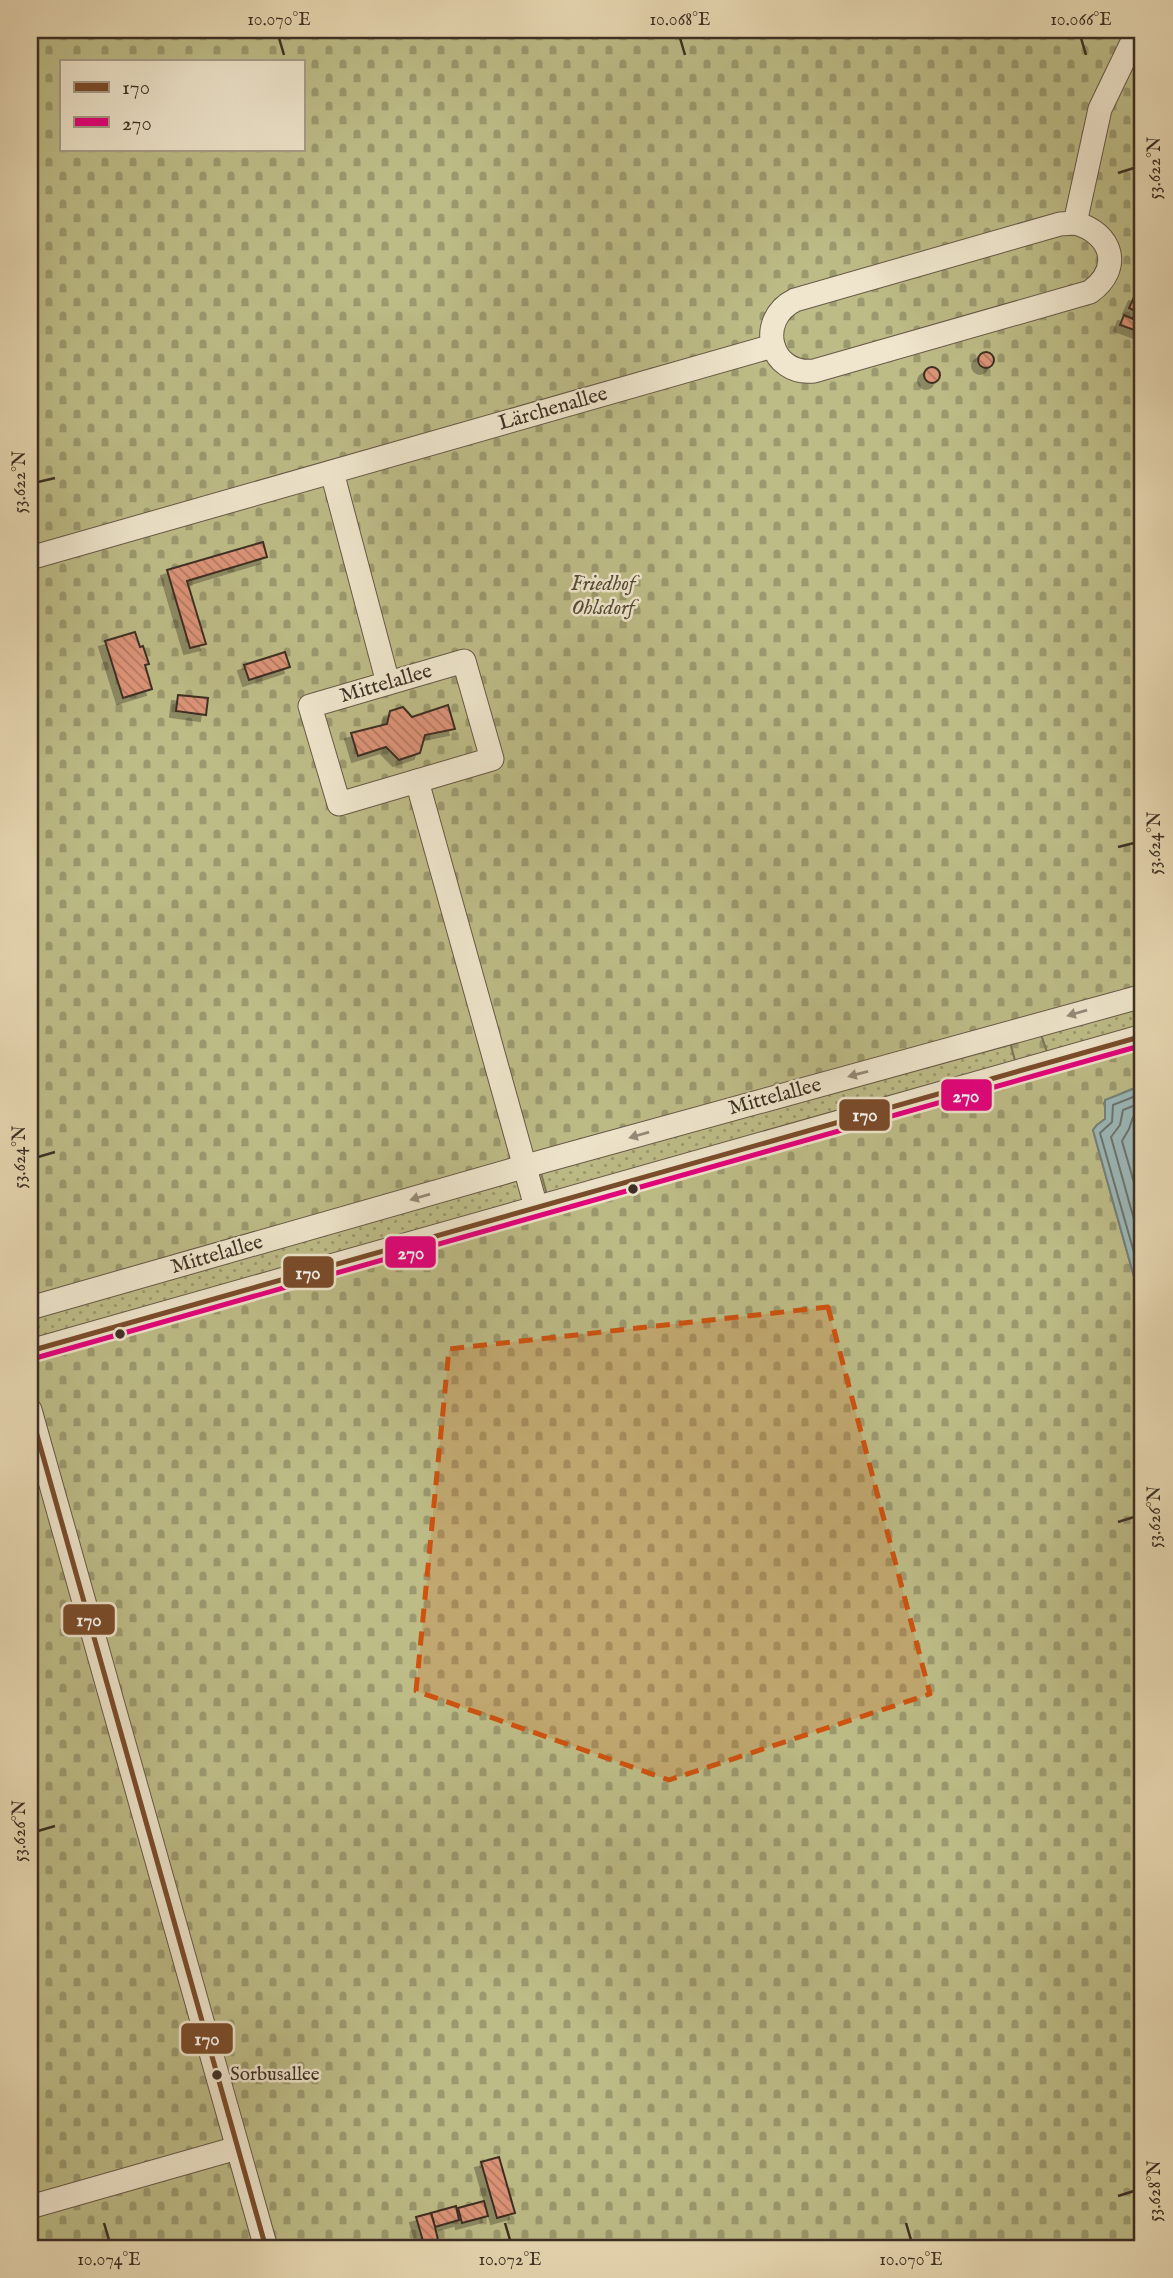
<svg xmlns="http://www.w3.org/2000/svg" width="1173" height="2278" viewBox="0 0 1173 2278" font-family="'IM FELL English',serif">
<style>
.grass{fill:url(#grass-dots);stroke:#7d7656;stroke-width:2}
.cemetery{fill:url(#cemetery-stones);stroke:#7d7656;stroke-width:2;fill-rule:evenodd}
.water{fill:#9bb7b7;stroke:#75817c;stroke-width:2}
.lines{fill:none;stroke-linecap:round;stroke-linejoin:round}
.shore{stroke:#6c736e;stroke-width:2}
.building{fill:url(#building-back-hatch);stroke:#3d2f24;stroke-width:2;filter:url(#shadow)}
.street-casing{stroke:#685948;stroke-width:25}
.street{stroke:#efe6cd;stroke-width:23}
.bus-1-casing{stroke:#efe6cd;stroke-width:10}
.bus-2-casing{stroke:#efe6cd;stroke-width:10}
.bus-1{stroke:#7a4b2a;stroke-width:5}
.bus-2{stroke:#e5007d;stroke-width:5}
.oneway{fill:#968a78}
.marked{fill:#ce5310;fill-opacity:0.2;stroke:#ce5310;stroke-width:5;stroke-dasharray:14 9;stroke-linejoin:round}
.ticks{fill:none;stroke:#3d2f24;stroke-width:2.5}
.bus-dot{fill:#3d2f24;stroke:#efe6cd;stroke-width:2.5}
.labels{text-anchor:middle;dominant-baseline:central;stroke-width:5;stroke-linejoin:round;paint-order:stroke}
.bus-label{font-size:19px;fill:#3d2f24;stroke:#efe6cd;text-anchor:start}
.street-label{font-size:21px;fill:#3d2f24;stroke:#efe6cd}
.park-label{font-size:21px;font-style:italic;fill:#574b38;stroke:#efe6cd}
.line-badge{stroke:#efe6cd;stroke-width:2.5}
.badge-label{font-size:19px;text-anchor:middle;font-weight:bold;fill:#fff}
.neatline{fill:none;stroke:#3d2f24;stroke-width:2.5}
.ticks-label{font-size:18px;text-anchor:middle;fill:#3d2f24}
</style>
<defs>
<pattern id="grass-dots" width="8" height="8" patternUnits="userSpaceOnUse" patternTransform="scale(1.75)"><rect width="8" height="8" fill="#bdbc87"/><path d="M2 2h.1M6 6h.1" fill="none" stroke="#9b996e" stroke-width="1.8" stroke-linecap="round"/></pattern>
<pattern id="cemetery-stones" width="16" height="16" patternUnits="userSpaceOnUse" patternTransform="scale(1.75)"><rect width="16" height="16" fill="#bdbc87"/><path d="M2 7V4a2 2 0 0 1 4 0v3zM10 15v-3a2 2 0 0 1 4 0v3z" fill="#9b996e"/></pattern>
<pattern id="building-back-hatch" width="6" height="6" patternUnits="userSpaceOnUse" patternTransform="scale(1.75)"><rect width="6" height="6" fill="#dd9478"/><path d="M-1 5l2 2M0 0l6 6M5-1l2 2" fill="none" stroke="#b47962"/></pattern>
<filter id="shadow"><feDropShadow dx="-6" dy="6" stdDeviation="0" flood-color="#0004"/></filter>
</defs>
<rect width="100%" height="100%" fill="#e7d8b2"/>
<filter id="stains"><feTurbulence type="fractalNoise" baseFrequency=".00286" numOctaves="4"/><feColorMatrix values="0 0 0 0 .2 0 0 0 0 .09 0 0 0 0 .02 0 0 0 .5 -.17"/></filter>
<radialGradient id="worn" r=".72"><stop offset=".6" stop-color="#630" stop-opacity="0"/><stop offset="1" stop-color="#630" stop-opacity=".3"/></radialGradient>
<g class="grass">
<polygon points="1143,1002 1143,1025 1047,1053 1040,1032"/>
<polygon points="1010,1042 1016,1064 547,1196 540,1173"/>
<polygon points="519,1180 526,1203 35,1340 30,1317"/>
</g>
<path class="cemetery" d="M30,30H1143V1002L1040,1032L1047,1052L1143,1025V1085L1125,1092L1104,1103L1106,1112L1105,1119L1097,1125L1093,1130L1143,1309V2248H30V1323L34,1340L525,1203L519,1180L30,1317ZM61,61H303V149H61ZM1010,1042L1016,1064L547,1195L541,1173Z"/>
<polygon class="water" points="1143,1085 1143,1309 1093,1130 1097,1125 1105,1119 1105,1100"/>
<g class="lines">
<g class="shore">
<polyline points="1143,1093 1113,1105 1112,1122 1100,1133 1143,1284"/>
<polyline points="1143,1102 1123,1110 1120,1125 1111,1137 1143,1252"/>
<polyline points="1143,1113 1133,1117 1129,1129 1122,1141 1143,1214"/>
</g>
</g>
<g class="building">
<polygon points="1143,291 1143,315 1129,308 1135,295 1140,297"/>
<polygon points="1124,315 1133,319 1134,315 1143,318 1143,333 1120,325"/>
<circle cx="986" cy="360" r="8"/>
<circle cx="932" cy="375" r="8"/>
<polygon points="263,542 267,557 187,581 206,644 190,648 167,570"/>
<polygon points="135,632 140,647 143,646 149,664 145,665 152,689 123,698 105,641"/>
<polygon points="285,652 290,667 249,680 244,665"/>
<polygon points="178,695 208,698 206,715 176,711"/>
<polygon points="448,705 455,729 425,735 420,753 399,760 386,747 358,756 351,733 387,724 390,711 403,707 412,717"/>
<polygon points="499,2157 515,2213 497,2218 481,2162"/>
<polygon points="484,2201 488,2216 462,2223 458,2208"/>
<polygon points="456,2206 459,2220 435,2227 431,2213"/>
<polygon points="431,2213 435,2227 440,2248 425,2248 416,2217"/>
</g>
<g class="lines">
<defs>
<g id="street">
<path d="M1075,223C1112,233 1123,268 1090,292L814,371C770,376 755,320 795,300L1060,224Z"/>
<polyline points="1075,223 1100,109 1138,30"/>
<polyline points="332,472 388,683"/>
<polyline points="30,558 773,346"/>
<polygon points="464,661 492,759 339,804 310,706"/>
<polyline points="417,781 536,1207"/>
<polyline points="30,1308 544,1161 1143,996"/>
<polyline points="30,1351 1143,1036"/>
<polyline points="30,1410 266,2248"/>
<polyline points="30,2207 237,2148"/>
</g>
</defs>
<use href="#street" class="street-casing"/>
<use href="#street" class="street"/>
<defs>
<g id="bus-1">
<polyline points="30,1351 1143,1036"/>
<polyline points="30,1410 266,2248"/>
</g>
<polyline id="bus-2" points="32,1359 1143,1045"/>
</defs>
<use href="#bus-1" class="bus-1-casing"/>
<use href="#bus-2" class="bus-2-casing"/>
<use href="#bus-1" class="bus-1"/>
<use href="#bus-2" class="bus-2"/>
</g>
<defs><path id="oneway-solid" d="M-6-.8H1V-3.2L6.5 0L1 3.2V.8H-6Z" transform="scale(1.75)"/></defs>
<g class="oneway">
<use href="#oneway-solid" transform="translate(1077 1013) rotate(164)"/>
<use href="#oneway-solid" transform="translate(858 1074) rotate(165)"/>
<use href="#oneway-solid" transform="translate(639 1135) rotate(164)"/>
<use href="#oneway-solid" transform="translate(420 1197) rotate(164)"/>
</g>
<path class="marked" d="M828,1307L930,1694L669,1780L416,1691L449,1349Z"/>
<path class="ticks" d="M279,38L284,55M680,38L685,55M1081,38L1086,55M1118,173L1134,168M38,482L55,478M1118,847L1134,843M38,1157L55,1152M1118,1522L1134,1517M38,1831L55,1826M1118,2196L1134,2191M104,2223L109,2240M505,2223L510,2240M906,2223L911,2240"/>
<g class="bus-dot">
<circle cx="633" cy="1189" r="6"/>
<circle cx="120" cy="1334" r="6"/>
<circle cx="217" cy="2075" r="6"/>
</g>
<g class="labels">
<g class="bus-label">
<text x="230" y="2075">Sorbusallee</text>
</g>
<g class="street-label">
<text transform="translate(553 409) rotate(-16)">Lärchenallee</text>
<text transform="translate(386 684) rotate(-16)">Mittelallee</text>
<text transform="translate(775 1097) rotate(-15)">Mittelallee</text>
<text transform="translate(217 1255) rotate(-16)">Mittelallee</text>
</g>
<g class="park-label">
<text x="603" y="584">Friedhof<tspan x="603" dy="24">Ohlsdorf</tspan></text>
</g>
</g>
<g class="line-badge">
<rect x="940" y="1078" width="53" height="34" rx="7" fill="#e5007d"/>
<rect x="838" y="1098" width="53" height="34" rx="7" fill="#7a4b2a"/>
<rect x="384" y="1235" width="53" height="34" rx="7" fill="#e5007d"/>
<rect x="282" y="1255" width="53" height="34" rx="7" fill="#7a4b2a"/>
<rect x="62" y="1603" width="54" height="33" rx="7" fill="#7a4b2a"/>
<rect x="180" y="2022" width="54" height="33" rx="7" fill="#7a4b2a"/>
</g>
<g class="badge-label">
<text x="966" y="1102">270</text>
<text x="865" y="1121">170</text>
<text x="411" y="1259">270</text>
<text x="308" y="1279">170</text>
<text x="89" y="1626">170</text>
<text x="207" y="2045">170</text>
</g>
<rect width="1173" height="2278" fill="none" stroke="#e7d8b2" stroke-width="77"/>
<rect x="60" y="60" width="245" height="91" fill="#efe6cd" stroke="#a89d89" stroke-width="2"/>
<rect x="74" y="82" width="35" height="10" fill="#7a4b2a" stroke="#a89d89" stroke-width="2"/>
<text x="122" y="94" font-size="21" fill="#3d2f24">170</text>
<rect x="74" y="117" width="35" height="10" fill="#e5007d" stroke="#a89d89" stroke-width="2"/>
<text x="122" y="130" font-size="21" fill="#3d2f24">270</text>
<rect x="38" y="38" width="1096" height="2202" class="neatline"/>
<g class="ticks-label">
<text x="279" y="25">10.070°E</text>
<text x="680" y="25">10.068°E</text>
<text x="1081" y="25">10.066°E</text>
<text transform="translate(1154 168) rotate(-90)" y="6">53.622°N</text>
<text transform="translate(19 482) rotate(-90)" y="6">53.622°N</text>
<text transform="translate(1154 843) rotate(-90)" y="6">53.624°N</text>
<text transform="translate(19 1157) rotate(-90)" y="6">53.624°N</text>
<text transform="translate(1154 1517) rotate(-90)" y="6">53.626°N</text>
<text transform="translate(19 1831) rotate(-90)" y="6">53.626°N</text>
<text transform="translate(1154 2191) rotate(-90)" y="6">53.628°N</text>
<text x="109" y="2265">10.074°E</text>
<text x="510" y="2265">10.072°E</text>
<text x="911" y="2265">10.070°E</text>
</g>
<rect width="100%" height="100%" filter="url(#stains)"/>
<rect width="100%" height="100%" fill="url(#worn)"/>
</svg>
